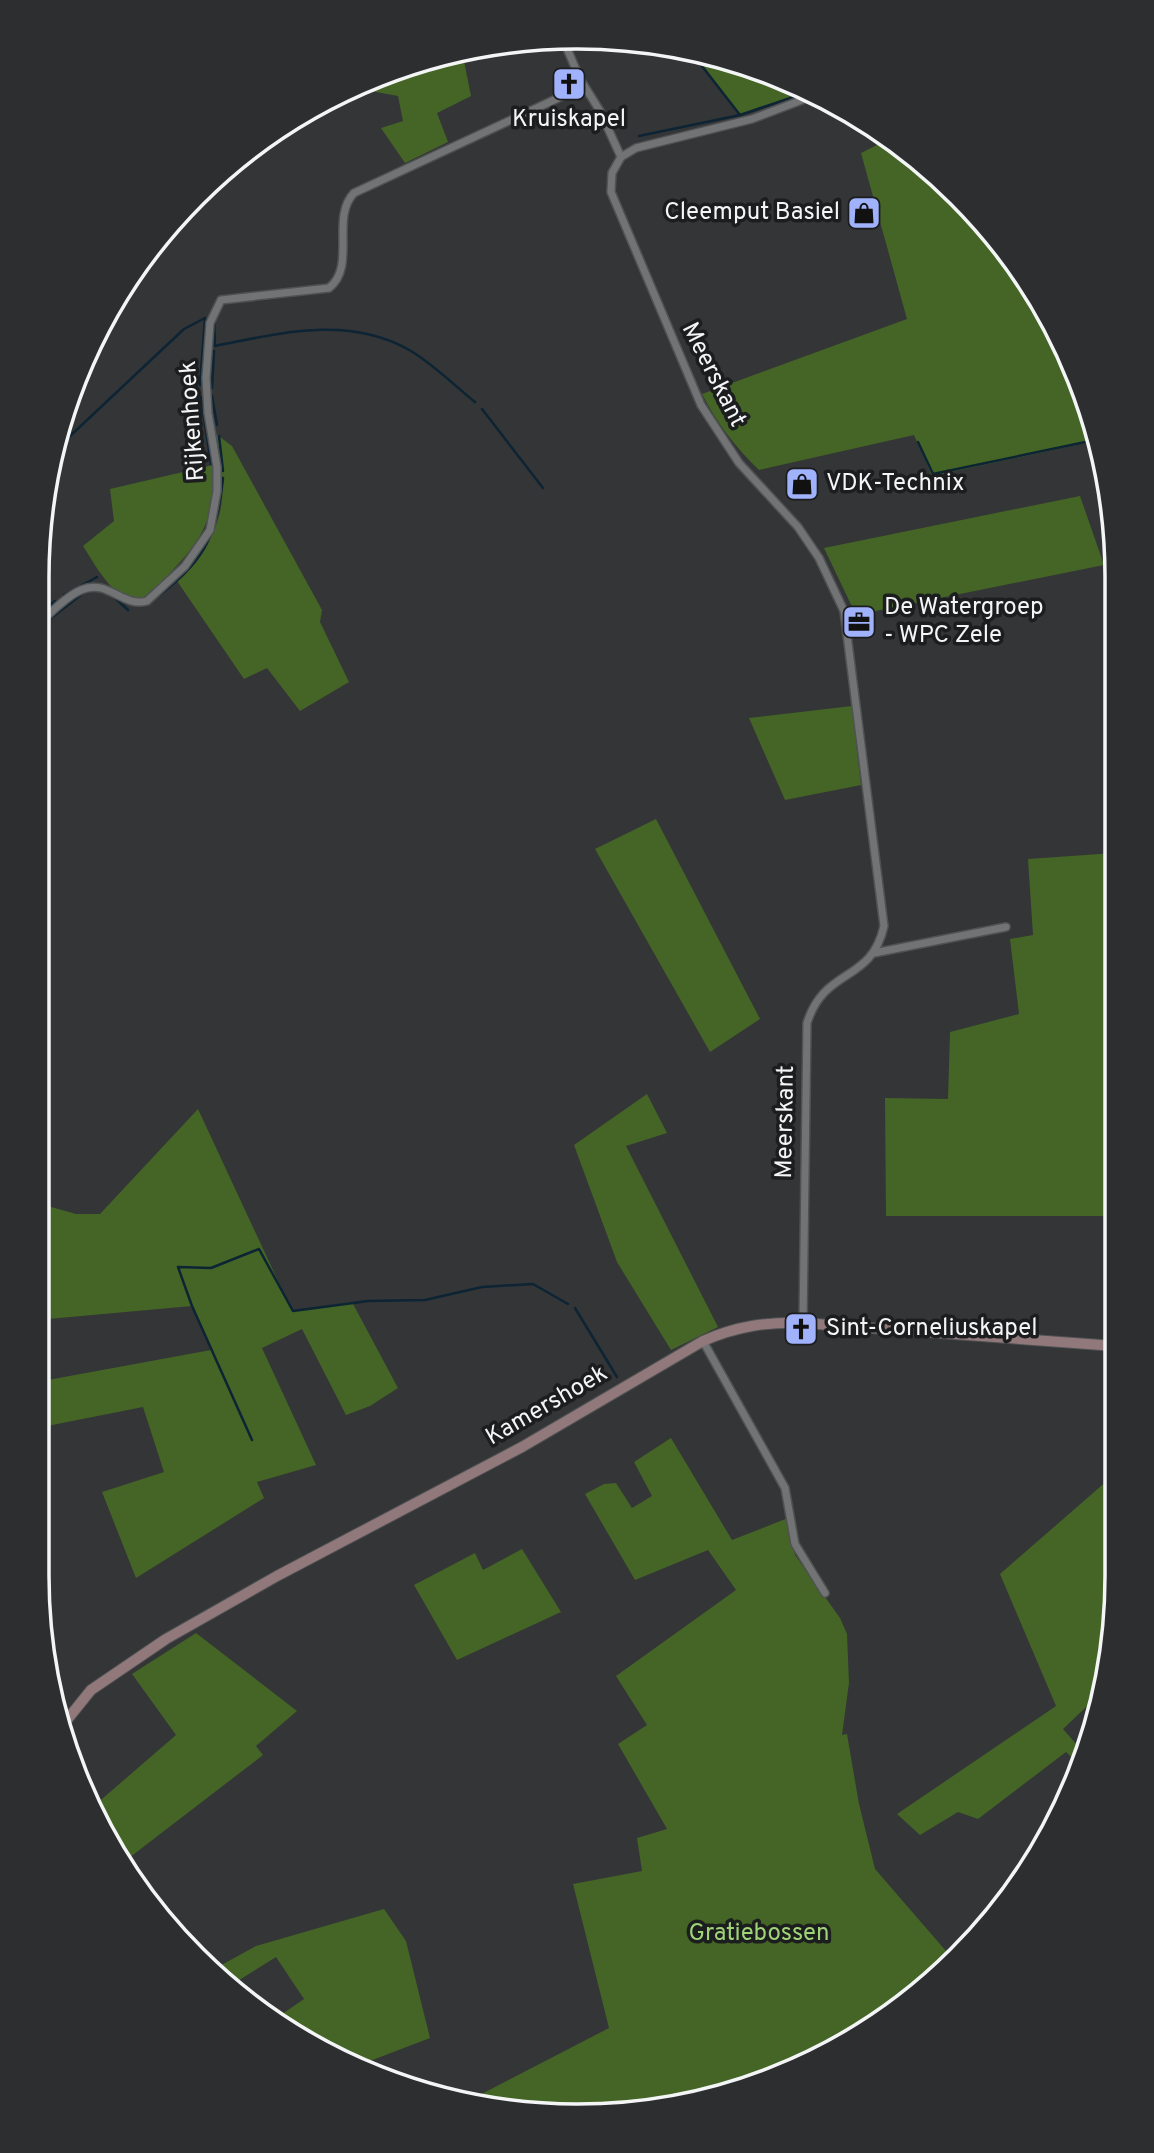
<svg xmlns="http://www.w3.org/2000/svg" width="1154" height="2153" viewBox="0 0 1154 2153" font-family="Overpass,sans-serif">
<style>
.green{fill:#446525}
.lines{fill:none;stroke-linecap:round;stroke-linejoin:round}
.stream{stroke:#0c2433;stroke-width:2.5}
.street-casing{stroke:#505153;stroke-width:10}
.secondary-casing{stroke:#505153;stroke-width:12}
.street{stroke:#727375;stroke-width:7}
.secondary{stroke:#90787b;stroke-width:10}
.labels{text-anchor:middle;dominant-baseline:central;stroke-width:7;stroke-linejoin:round;paint-order:stroke}
.poi-label{font-size:24px;fill:#f4f5f6;stroke:#1c1d1e;text-anchor:start}
.street-label{font-size:24px;fill:#f4f5f6;stroke:#1c1d1e}
.park-label{font-size:24px;fill:#a0d377;stroke:#1c1d1e}
.rim{fill:none;stroke:#f4f5f6;stroke-width:3.5}
</style>
<rect width="100%" height="100%" fill="#343537"/>
<g class="green">
<polygon points="462,51 471,96 437,113 448,142 405,163 381,128 403,121 398,96 354,88 333,96 437,55"/>
<polygon points="693,52 750,65 809,92 740,115"/>
<path d="M889,139L934,171L1026,276L1020,279L1095,441L932,476L914,435L759,470C735,447 717,423 702,394L907,319L861,153Z"/>
<path d="M216,434L232,446L322,610L320,622L349,682L300,711L267,668L244,679L177,581C224,534 230,499 216,434Z"/>
<path d="M213,465C216,515 204,538 170,573C161,583 153,593 140,599C114,603 95,564 83,546L114,521L110,489Z"/>
<polygon points="1080,496 1104,565 856,615 824,548"/>
<polygon points="852,706 861,785 785,800 749,718"/>
<polygon points="656,819 760,1019 710,1052 595,849"/>
<polygon points="1114,853 1115,1216 886,1216 885,1098 948,1099 950,1032 1019,1014 1010,939 1033,935 1028,859"/>
<polygon points="647,1094 667,1133 626,1146 718,1327 671,1350 617,1262 574,1145"/>
<polygon points="198,1109 292,1311 352,1302 398,1388 370,1406 346,1415 302,1329 262,1348 316,1465 257,1482 264,1498 136,1578 102,1492 164,1472 143,1407 37,1428 37,1382 211,1350 192,1306 37,1320 37,1203 76,1214 100,1214"/>
<polygon points="671,1438 732,1540 788,1518 795,1555 840,1618 847,1634 849,1683 842,1735 847,1734 859,1804 875,1869 946,1951 990,1913 934,1982 784,2075 613,2115 468,2101 609,2028 573,1884 642,1871 637,1838 667,1829 618,1744 647,1725 616,1676 736,1590 708,1550 635,1580 585,1494 604,1484 616,1483 632,1508 652,1496 634,1462"/>
<polygon points="1116,1473 1116,1611 1103,1691 1063,1729 1084,1753 1079,1764 1066,1752 978,1819 958,1812 920,1835 897,1814 1056,1706 1000,1574"/>
<polygon points="522,1549 561,1612 457,1660 414,1585 475,1553 483,1570"/>
<polygon points="196,1633 297,1711 256,1746 263,1755 125,1861 95,1805 176,1735 132,1674"/>
<polygon points="384,1909 406,1941 430,2038 362,2064 272,2021 304,1999 276,1957 233,1984 216,1968 256,1946"/>
</g>
<g class="lines">
<g class="stream">
<polyline points="691,52 740,115"/>
<polyline points="639,136 740,115 808,92"/>
<path d="M214,320L215,346C281,333 349,315 411,351C434,365 454,385 475,402"/>
<polyline points="200,385 205,318"/>
<polyline points="212,388 214,351"/>
<polyline points="212,396 217,425"/>
<polyline points="201,397 211,464"/>
<polyline points="482,409 543,488"/>
<polyline points="219,436 223,471"/>
<polyline points="918,442 933,474 1095,440"/>
<polyline points="53,452 184,329 205,318"/>
<polyline points="64,595 97,577"/>
<polyline points="114,597 128,610"/>
<path d="M153,600C203,562 216,541 223,478"/>
<polyline points="38,616 55,601"/>
<polyline points="46,622 82,594"/>
<polyline points="575,1308 617,1377"/>
<polyline points="252,1440 192,1306 178,1267 211,1268 259,1249 293,1311 368,1301 425,1300 482,1287 533,1284 568,1304"/>
</g>
<defs>
<g id="street">
<polyline points="563,39 580,79 600,111 621,157"/>
<path d="M38,624C51,613 65,597 81,590C108,578 122,608 147,601L185,566L210,530L217,491V467L208,413L206,378L210,323L221,300L329,288C357,266 330,218 354,193L584,86"/>
<polyline points="874,953 1006,927"/>
<path d="M803,1323L807,1023C825,966 871,984 884,926L844,611L819,558L798,527L739,463L701,405L611,192L612,173L621,157L636,148L752,119L815,95"/>
<polyline points="703,1341 785,1488 795,1544 825,1593"/>
</g>
<path id="secondary" d="M62,1726L91,1690L166,1639L277,1576L522,1447L703,1341C737,1326 766,1322 803,1323L1115,1346"/>
</defs>
<use href="#street" class="street-casing"/>
<use href="#secondary" class="secondary-casing"/>
<use href="#street" class="street"/>
<use href="#secondary" class="secondary"/>
</g>
<defs>
<symbol id="church-square" viewBox="-11 -11 22 22"><rect x="-9" y="-9" width="18" height="18" rx="4" fill="#a1b2fd" stroke="#1c1d1e"/><path d="M-1.2-6h2.4v3.5h3.3v2.4h-3.3V6h-2.4V-.1h-3.3v-2.4h3.3Z" fill="#111"/></symbol>
<symbol id="shop-square" viewBox="-11 -11 22 22"><rect x="-9" y="-9" width="18" height="18" rx="4" fill="#a1b2fd" stroke="#1c1d1e"/><path d="M-5-2.5h2.3a2.7 3.5 0 0 1 5.4 0H5L5.5 6h-11ZM-1.5-2.5h3a1.5 2.3 0 0 0-3 0Z" fill="#111"/></symbol>
<symbol id="office-square" viewBox="-11 -11 22 22"><rect x="-9" y="-9" width="18" height="18" rx="4" fill="#a1b2fd" stroke="#1c1d1e"/><path d="M-6-3h4V-5.5h4V-3h4V5H-6ZM-1-4.5V-3h2v-1.5ZM-6 0V1H6V0Z" fill="#111"/></symbol>
</defs>
<g fill-rule="evenodd">
<use href="#church-square" x="550" y="65" width="38" height="38"/>
<use href="#shop-square" x="845" y="194" width="38" height="38"/>
<use href="#shop-square" x="783" y="465" width="38" height="38"/>
<use href="#office-square" x="840" y="603" width="38" height="38"/>
<use href="#church-square" x="782" y="1310" width="38" height="38"/>
</g>
<g class="labels">
<g class="poi-label">
<text x="569" y="120" text-anchor="middle">Kruiskapel</text>
<text x="840" y="213" text-anchor="end">Cleemput Basiel</text>
<text x="826" y="484">VDK-Technix</text>
<text x="884" y="608">De Watergroep<tspan x="884" dy="28">- WPC Zele</tspan></text>
<text x="826" y="1329">Sint-Corneliuskapel</text>
</g>
<g class="street-label">
<text transform="translate(713 375) rotate(63)">Meerskant</text>
<text transform="translate(193 421) rotate(-94)">Rijkenhoek</text>
<text transform="translate(786 1122) rotate(-89)">Meerskant</text>
<text transform="translate(547 1406) rotate(-30)">Kamershoek</text>
</g>
<g class="park-label">
<text x="759" y="1934">Gratiebossen</text>
</g>
</g>
<path d="M0 0H1154V2153H0ZM577 49H577A528 528 0 0 1 1105 577V1576A528 528 0 0 1 577 2104H577A528 528 0 0 1 49 1576V577A528 528 0 0 1 577 49Z" fill="#2d2e2f" fill-rule="evenodd"/>
<path class="rim" d="M577 49H577A528 528 0 0 1 1105 577V1576A528 528 0 0 1 577 2104H577A528 528 0 0 1 49 1576V577A528 528 0 0 1 577 49Z"/>
</svg>
